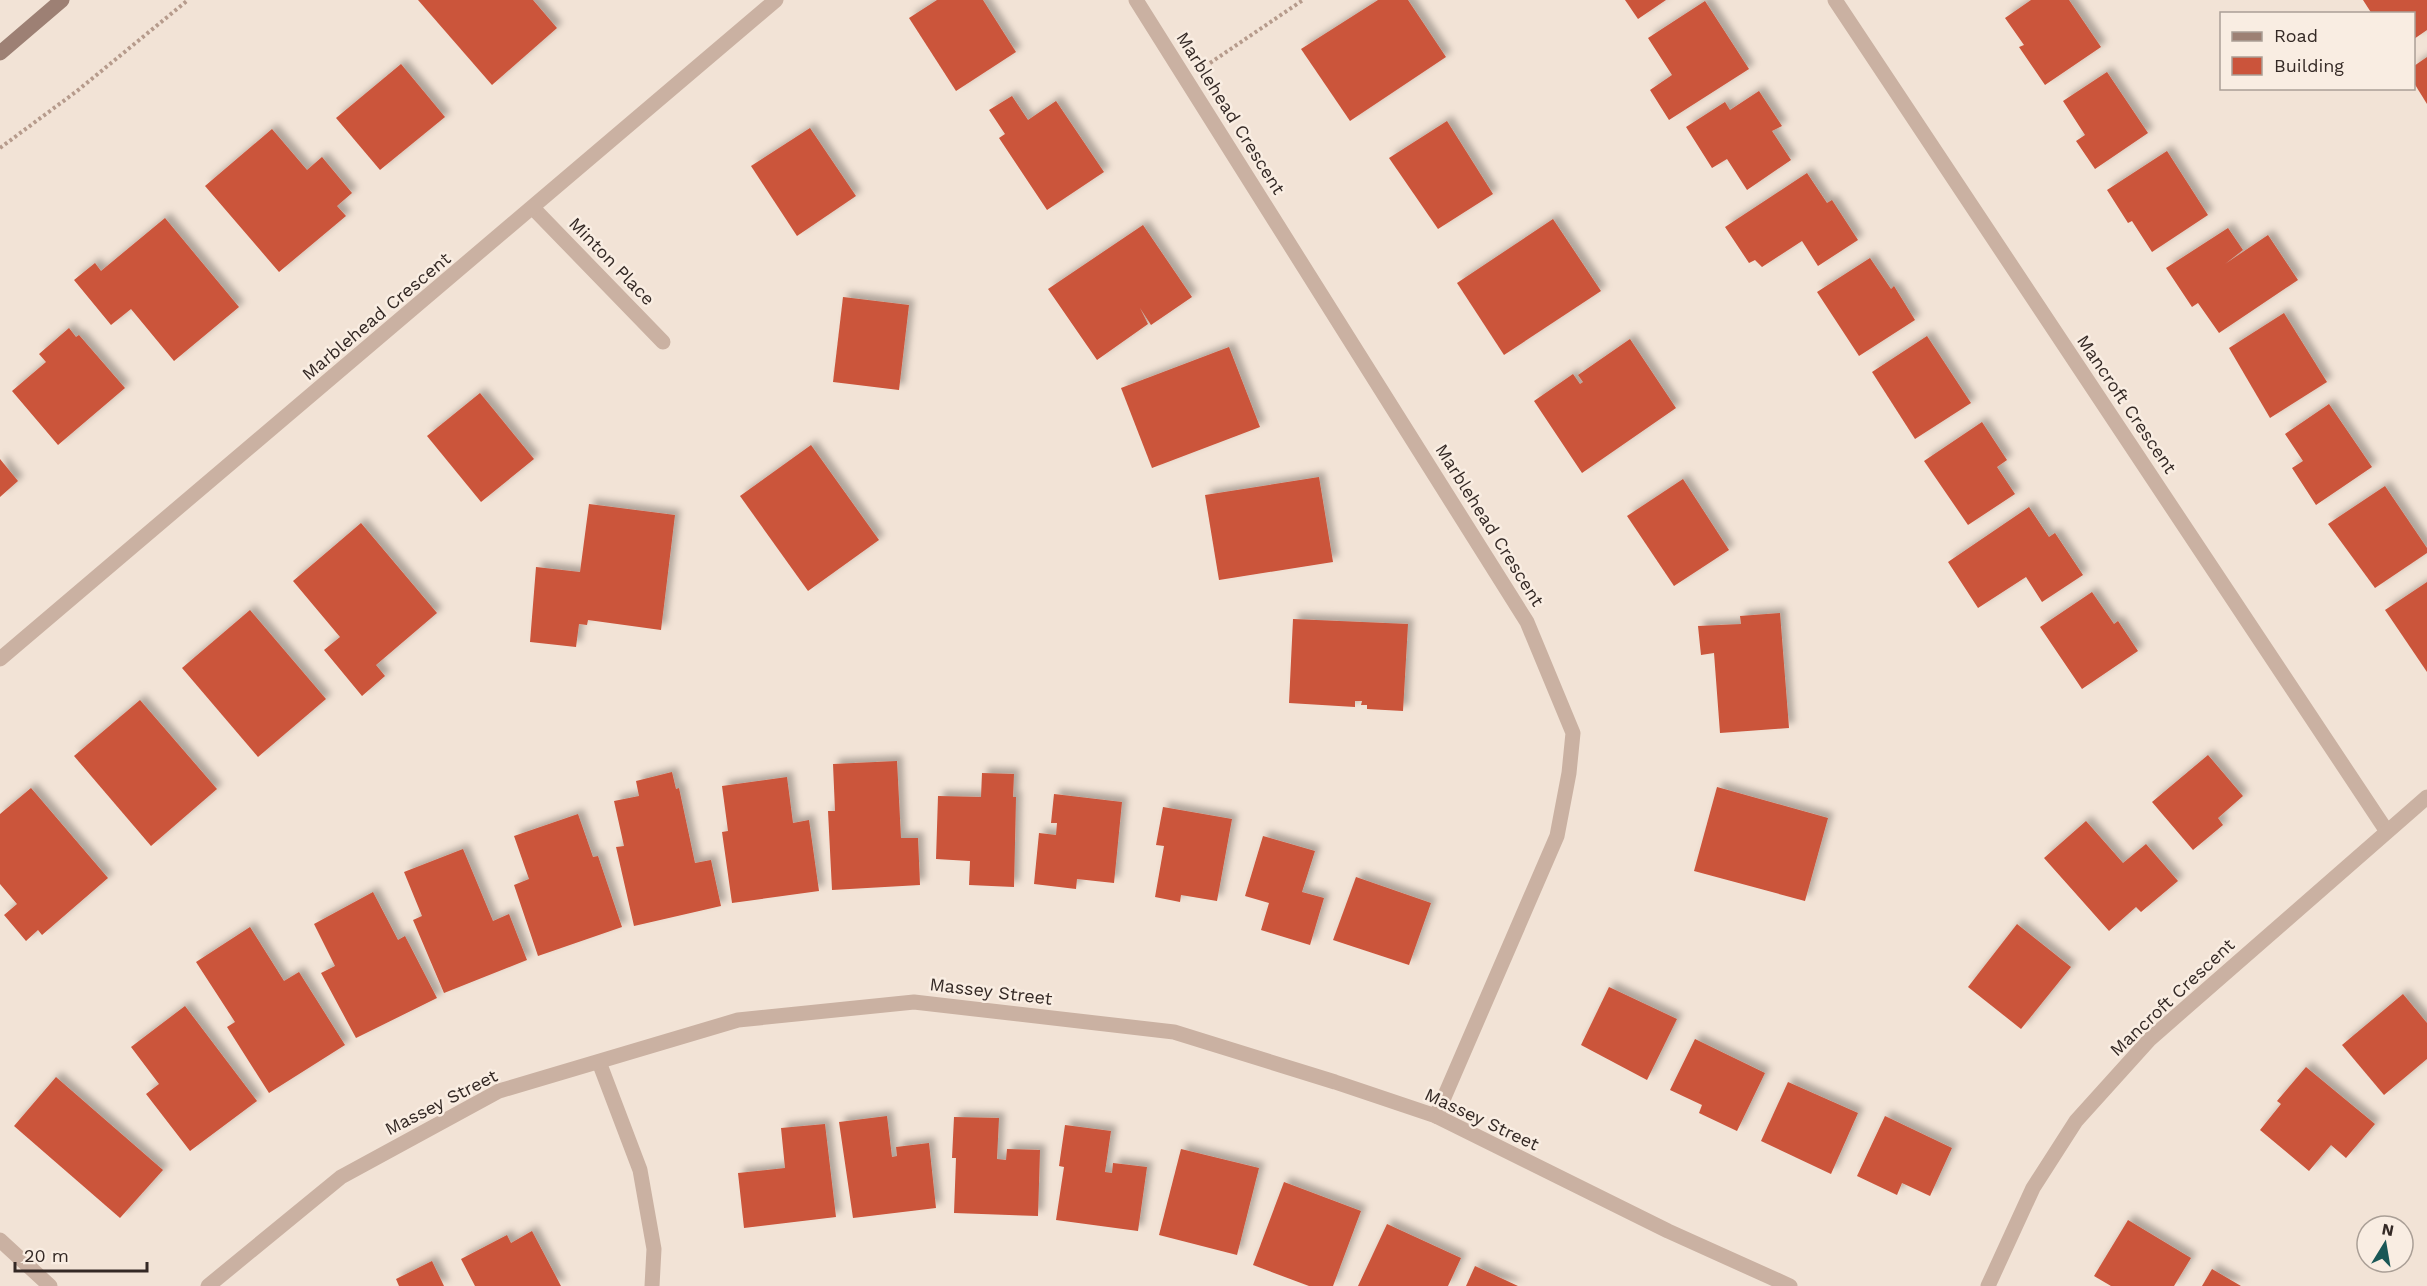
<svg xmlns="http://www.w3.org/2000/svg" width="2427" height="1286" viewBox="0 0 2427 1286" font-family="'Work Sans',sans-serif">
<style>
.building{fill:#cb543b;filter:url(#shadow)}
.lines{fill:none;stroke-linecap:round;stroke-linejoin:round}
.path{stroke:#b69b8c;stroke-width:4;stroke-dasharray:3 3;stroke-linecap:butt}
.street{stroke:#cab1a2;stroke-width:15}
.secondary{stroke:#9d8074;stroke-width:15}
.labels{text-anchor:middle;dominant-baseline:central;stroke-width:5;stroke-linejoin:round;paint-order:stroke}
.street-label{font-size:18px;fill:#342925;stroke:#f9ede2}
</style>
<defs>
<filter id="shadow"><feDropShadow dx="5.5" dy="-5.5" stdDeviation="3" flood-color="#0004"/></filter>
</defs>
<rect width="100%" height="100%" fill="#f2e3d6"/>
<g class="building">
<polygon points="418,0 533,0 557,28 492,85"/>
<polygon points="937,0 983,0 1016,52 956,91 909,18"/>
<polygon points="1378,0 1408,0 1446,57 1350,121 1301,49"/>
<polygon points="1625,0 1666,0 1638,19"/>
<polygon points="2031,0 2069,0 2101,47 2045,85 2019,47 2024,45 2005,18"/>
<polygon points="2363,0 2427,0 2427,30 2414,39 2414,14 2372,14"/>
<polygon points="1705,1 1749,69 1669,120 1650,90 1672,75 1648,38"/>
<polygon points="2427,57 2427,104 2414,83 2414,66"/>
<polygon points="401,64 445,117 380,170 336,118"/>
<polygon points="2107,72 2148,133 2095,169 2076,141 2085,135 2063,101"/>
<polygon points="1759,91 1782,126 1772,131 1791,160 1747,190 1727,159 1712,168 1686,127 1725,102 1730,110"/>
<polygon points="1012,96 1028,120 1056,101 1104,172 1047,210 999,138 1005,134 989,110"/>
<polygon points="1447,121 1493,194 1438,229 1389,158"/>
<polygon points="810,128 856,196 797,236 751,166"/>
<polygon points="272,129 307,170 322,157 352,193 337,206 346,216 279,272 205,186"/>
<polygon points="2167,151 2208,215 2152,252 2132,221 2128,223 2107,190"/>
<polygon points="1807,173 1827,203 1832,200 1858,240 1818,266 1802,241 1762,267 1755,260 1749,263 1725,227"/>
<polygon points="165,218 239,307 174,361 131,309 111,325 74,280 95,263 101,271"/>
<polygon points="1553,219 1601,291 1504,355 1457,283"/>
<polygon points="1143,225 1192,297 1151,325 1140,308 1148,324 1097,360 1048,289"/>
<polygon points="2228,228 2243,250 2225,264 2268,235 2298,280 2219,333 2198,303 2192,307 2166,268"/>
<polygon points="1870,258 1891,289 1894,286 1915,320 1859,356 1817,292"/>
<polygon points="843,297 909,305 899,390 833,382"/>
<polygon points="2284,313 2327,382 2270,418 2229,348"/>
<polygon points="69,328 76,337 79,335 125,388 58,445 12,391 46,362 39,354"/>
<polygon points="1927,336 1971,403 1915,439 1872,372"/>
<polygon points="1630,339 1676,408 1582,473 1534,401 1573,374 1580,384 1583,382 1578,375"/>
<polygon points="1229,347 1260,427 1152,468 1121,388"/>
<polygon points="480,393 534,459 481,502 427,436"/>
<polygon points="2329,404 2372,467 2316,505 2292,468 2303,461 2285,434"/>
<polygon points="1982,422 2007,460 1997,467 2015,494 1968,525 1924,461"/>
<polygon points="811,445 879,540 808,591 740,496"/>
<polygon points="0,459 18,481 0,497"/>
<polygon points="1319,477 1333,562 1219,580 1205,495"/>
<polygon points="1683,479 1729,550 1674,586 1627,516"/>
<polygon points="2385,486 2427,548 2427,553 2375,588 2328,524"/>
<polygon points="589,504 675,515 661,630 588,620 587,625 579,624 576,647 530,642 536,567 580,572"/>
<polygon points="2029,507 2049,537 2055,533 2083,575 2042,602 2026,577 1978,608 1948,562"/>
<polygon points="361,523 437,613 376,665 385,676 362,696 324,650 340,637 293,581"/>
<polygon points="2427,582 2427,672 2385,610"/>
<polygon points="2092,592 2114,624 2118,621 2138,651 2082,689 2040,627"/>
<polygon points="250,610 326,699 258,757 182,668"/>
<polygon points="1780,613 1789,728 1720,733 1714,653 1701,655 1698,626 1741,624 1740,616"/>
<polygon points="1293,619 1408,624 1403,711 1367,709 1367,705 1361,705 1362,701 1355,701 1355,707 1289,703"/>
<polygon points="140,700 217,789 151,846 74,756"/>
<polygon points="2208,755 2243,796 2218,818 2223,825 2193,850 2152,802"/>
<polygon points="897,761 901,838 918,838 920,885 832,890 828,811 835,811 833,764"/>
<polygon points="672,772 676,789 679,788 695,863 711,860 721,906 634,926 616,847 624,846 614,801 639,796 636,781"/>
<polygon points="982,773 1014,774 1013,797 1016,797 1014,887 969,885 970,861 936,859 938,796 981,797"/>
<polygon points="787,777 793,823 809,820 819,891 732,903 722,832 728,831 722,786"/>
<polygon points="1717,787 1828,818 1805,901 1694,871"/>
<polygon points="31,788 108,878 42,935 38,930 26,941 4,915 17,904 0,884 0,814"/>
<polygon points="1054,794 1122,802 1114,883 1077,879 1076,889 1034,884 1039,833 1056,835 1057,823 1051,823"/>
<polygon points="1163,807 1232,819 1217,901 1181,895 1180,902 1155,897 1164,846 1156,845"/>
<polygon points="578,814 593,857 598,856 622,927 538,956 514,885 529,879 514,836"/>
<polygon points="2086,821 2123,863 2146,844 2178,881 2141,912 2136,907 2109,931 2044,858"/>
<polygon points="1263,836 1315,851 1302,892 1324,898 1310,945 1261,930 1269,903 1245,896"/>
<polygon points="463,849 493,921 509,914 527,960 444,993 413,920 422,916 404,872"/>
<polygon points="1356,877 1431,903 1409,965 1333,940"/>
<polygon points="373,892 398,940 405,936 437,998 356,1038 321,973 335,966 314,924"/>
<polygon points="2017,924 2071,967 2021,1029 1968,987"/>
<polygon points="250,927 284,981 299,972 345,1045 269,1093 227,1027 235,1022 196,962"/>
<polygon points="1609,987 1677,1019 1647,1080 1581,1045"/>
<polygon points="2403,994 2427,1023 2427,1059 2384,1095 2342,1045"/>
<polygon points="185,1006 257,1101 190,1151 146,1094 159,1084 131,1047"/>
<polygon points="1695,1039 1765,1073 1737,1131 1699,1113 1702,1105 1670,1090"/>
<polygon points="2306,1067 2375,1124 2346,1158 2331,1145 2309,1171 2260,1130 2281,1104 2277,1101"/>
<polygon points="56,1077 163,1170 120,1218 14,1126"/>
<polygon points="1788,1082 1858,1113 1831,1174 1761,1141"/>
<polygon points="887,1116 892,1157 897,1156 896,1147 929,1143 936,1208 853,1218 839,1122"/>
<polygon points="1885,1116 1952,1148 1930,1196 1902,1183 1897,1195 1857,1176"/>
<polygon points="954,1117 999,1118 997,1159 1006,1160 1007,1149 1040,1150 1038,1216 954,1213 956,1158 952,1158"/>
<polygon points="825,1124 836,1217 744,1228 738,1173 785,1168 781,1128"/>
<polygon points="1065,1125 1111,1131 1105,1172 1112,1173 1113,1163 1147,1167 1138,1231 1056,1220 1064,1167 1059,1166"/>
<polygon points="1181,1149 1259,1168 1237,1255 1159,1235"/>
<polygon points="1284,1182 1361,1211 1333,1286 1309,1286 1253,1265"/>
<polygon points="2128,1220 2191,1258 2174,1286 2111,1286 2094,1276"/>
<polygon points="1387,1224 1461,1258 1448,1286 1358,1286"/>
<polygon points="532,1231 561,1286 475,1286 461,1259 507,1235 511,1243"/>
<polygon points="432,1261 444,1286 399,1286 396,1279"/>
<polygon points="1475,1266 1518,1286 1466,1286"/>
<polygon points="2212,1269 2241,1286 2202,1286"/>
</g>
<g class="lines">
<g class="path">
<polyline points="1210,63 1303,0"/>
<polyline points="0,148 77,91 188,0"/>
</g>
<g class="street">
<polyline points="1136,0 1527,622 1573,733 1569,773 1557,836 1436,1116"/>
<polyline points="1835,0 2386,830"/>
<polyline points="533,208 663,342"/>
<polyline points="0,659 776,0"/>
<polyline points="599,1062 640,1170 654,1249 652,1286"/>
<polyline points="0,1240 50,1286"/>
<polyline points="208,1286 341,1177 499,1091 738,1020 914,1002 1174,1032 1335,1082 1436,1116 1668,1231 1790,1286"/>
<polyline points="1988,1286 2033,1188 2076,1121 2150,1039 2427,797"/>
</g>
<polyline class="secondary" points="0,53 62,0"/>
</g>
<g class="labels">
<g class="street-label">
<text transform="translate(1231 113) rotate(58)">Marblehead Crescent</text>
<text transform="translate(612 261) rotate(46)">Minton Place</text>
<text transform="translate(376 316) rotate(-40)">Marblehead Crescent</text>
<text transform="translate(2127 404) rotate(56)">Mancroft Crescent</text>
<text transform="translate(1490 525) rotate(58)">Marblehead Crescent</text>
<text transform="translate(991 991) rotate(7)">Massey Street</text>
<text transform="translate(2172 997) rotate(-43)">Mancroft Crescent</text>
<text transform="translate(441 1102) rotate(-27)">Massey Street</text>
<text transform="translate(1482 1119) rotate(25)">Massey Street</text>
</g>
</g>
<rect x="2220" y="12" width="195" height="78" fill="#f9ede2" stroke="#aa9f96" stroke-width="1.5"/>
<rect x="2232" y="32" width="30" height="9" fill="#9d8074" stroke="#aa9f96" stroke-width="1.5"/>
<text x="2274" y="42" font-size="18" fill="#342925">Road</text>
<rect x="2232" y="57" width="30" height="18" fill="#cb543b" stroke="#aa9f96" stroke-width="1.5"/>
<text x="2274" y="72" font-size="18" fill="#342925">Building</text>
<g transform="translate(2385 1244) rotate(11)"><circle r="28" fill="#f9ede2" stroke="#aa9f96" stroke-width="1.5"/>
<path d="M0-4.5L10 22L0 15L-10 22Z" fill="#195756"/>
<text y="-9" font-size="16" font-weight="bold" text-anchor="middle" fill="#342925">N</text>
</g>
<path d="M15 1262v9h132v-9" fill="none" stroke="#342925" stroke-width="3"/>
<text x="24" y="1262" font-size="18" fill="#342925" stroke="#f9ede2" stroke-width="4.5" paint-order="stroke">20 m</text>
</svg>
